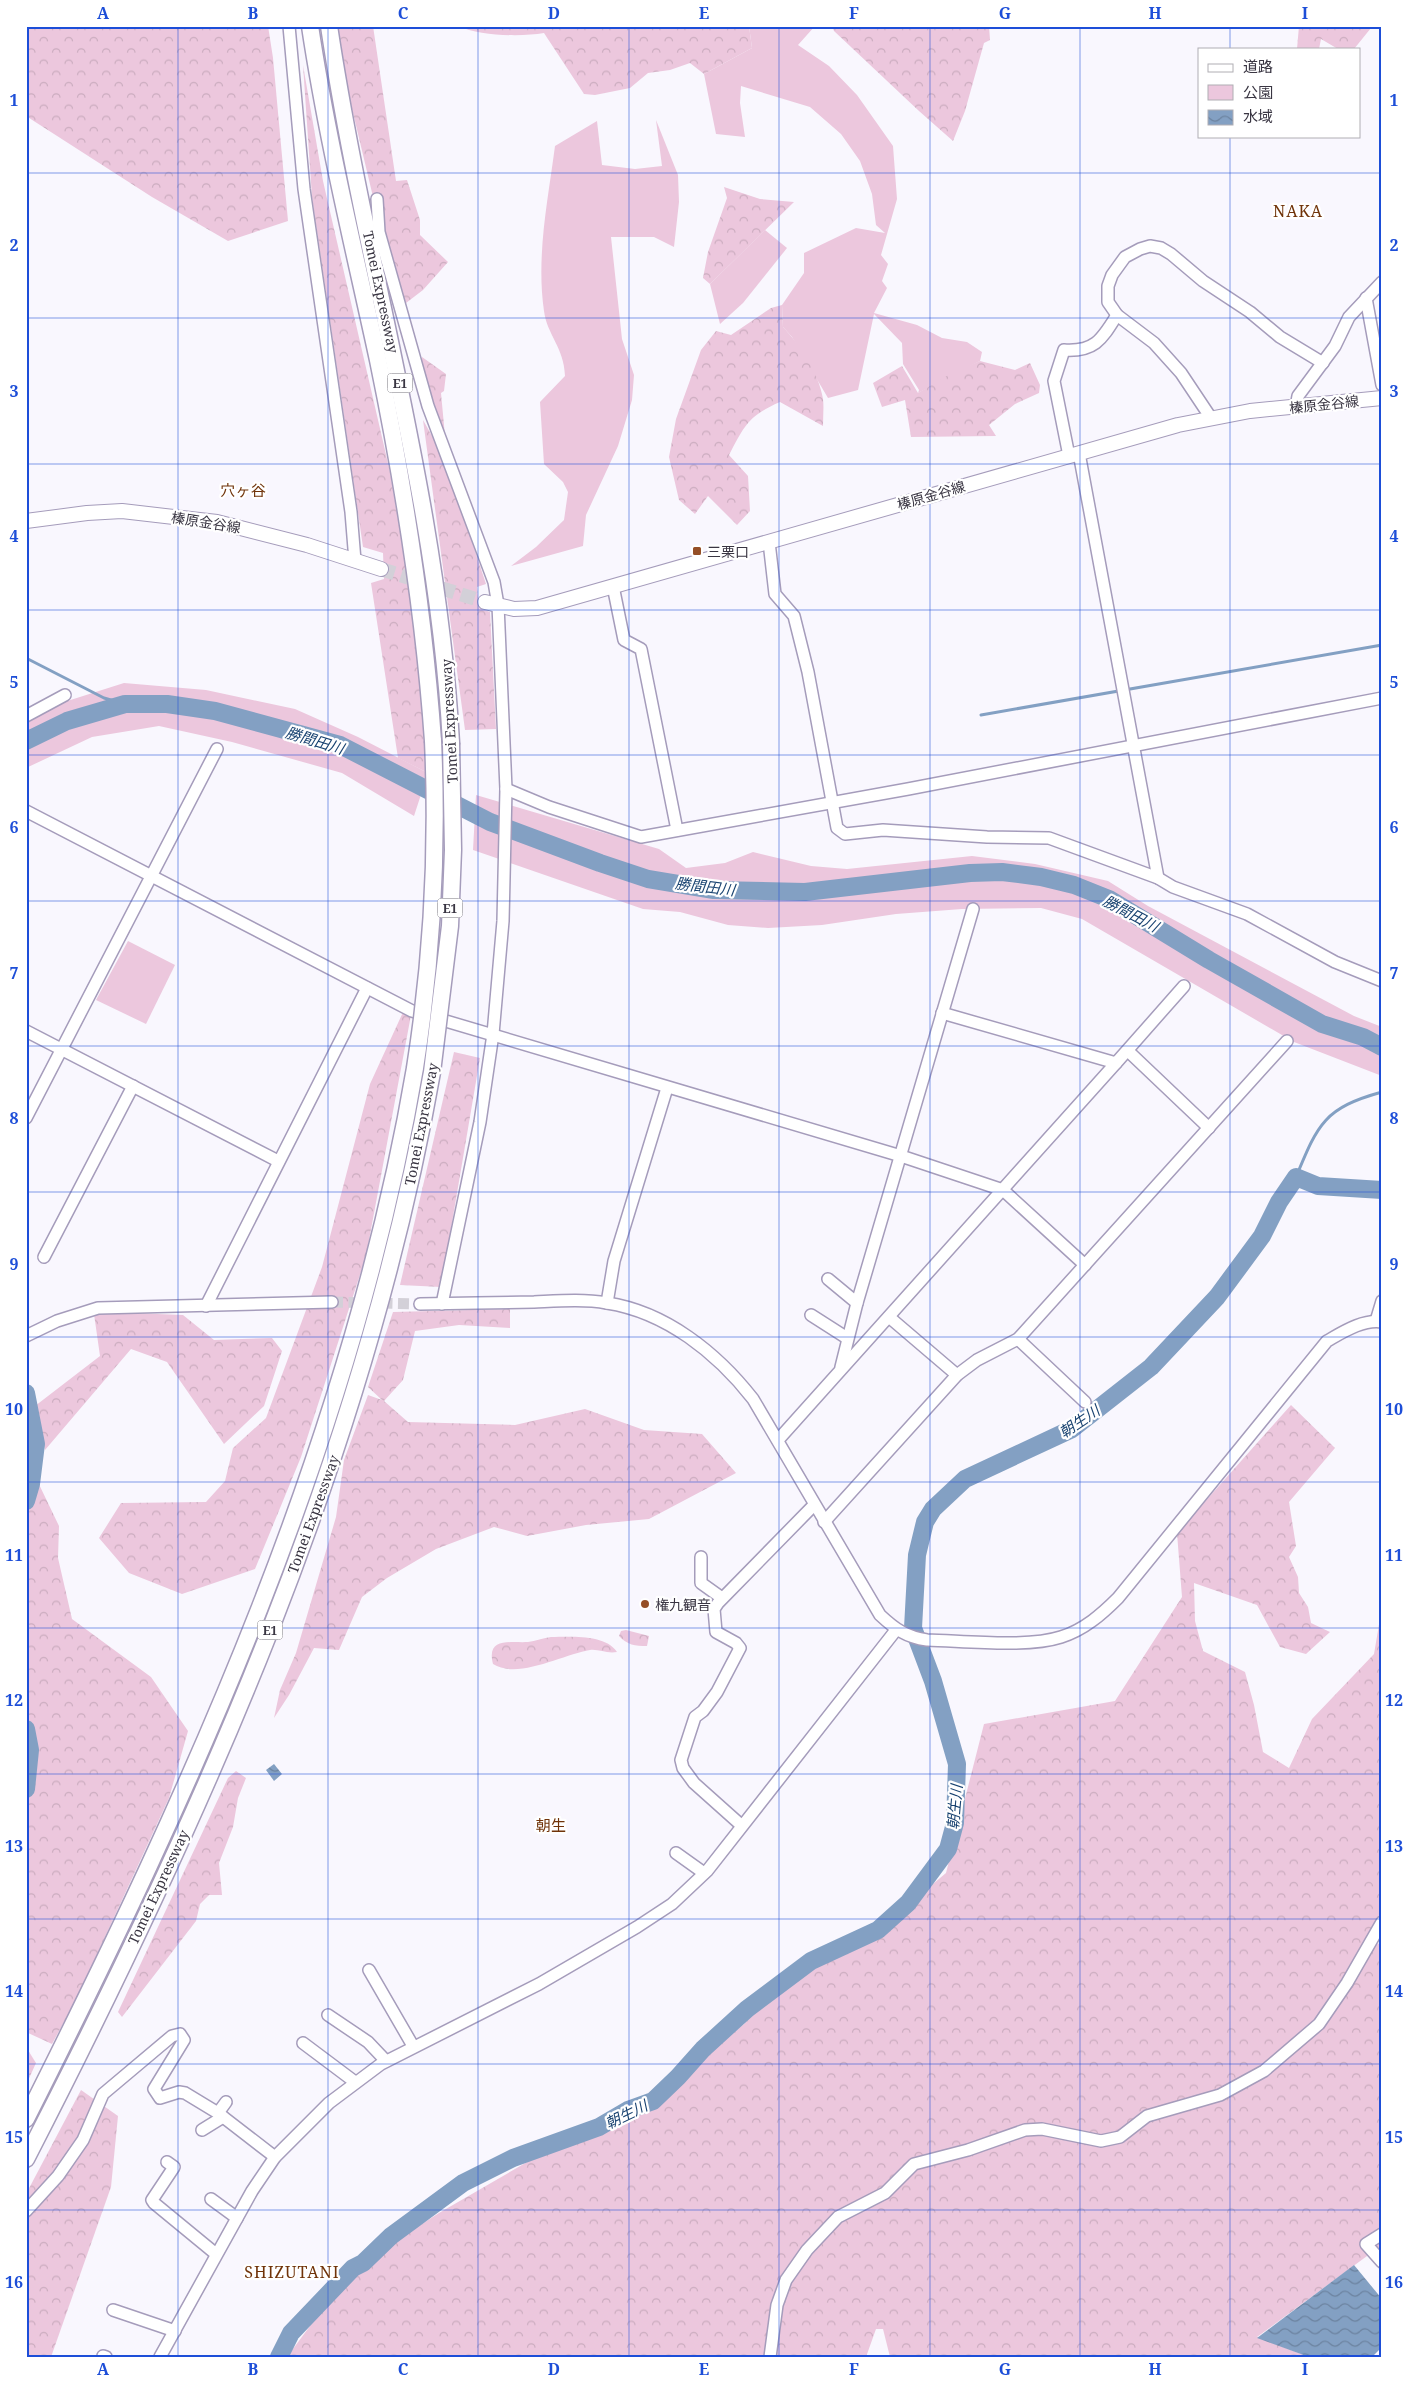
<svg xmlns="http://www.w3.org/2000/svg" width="1408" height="2383" viewBox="0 0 1408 2383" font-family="'Noto Serif','Noto Sans JP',serif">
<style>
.green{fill:#ecc7dd}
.forest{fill:url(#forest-crowns)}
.water{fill:url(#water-waves)}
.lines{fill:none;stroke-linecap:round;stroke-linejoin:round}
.stream{stroke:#83a0c3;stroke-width:3}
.river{stroke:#83a0c3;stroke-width:18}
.minor-tunnel{stroke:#d3d0d8;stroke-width:11;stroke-dasharray:11 5.5;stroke-linecap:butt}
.major-tunnel{stroke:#d3d0d8;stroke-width:14;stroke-dasharray:14 7;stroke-linecap:butt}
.minor-casing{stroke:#a59cbb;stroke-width:14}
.major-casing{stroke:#a59cbb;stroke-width:16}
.highway-casing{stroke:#a59cbb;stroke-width:19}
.minor{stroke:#fff;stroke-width:11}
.major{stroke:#fff;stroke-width:14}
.highway{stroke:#fff;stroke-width:16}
.highway-bridge-casing{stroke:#a59cbb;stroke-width:19;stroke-linecap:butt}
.highway-bridge{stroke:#fff;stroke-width:16}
.grid{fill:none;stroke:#1d4ed8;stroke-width:1;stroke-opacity:0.55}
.poi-dot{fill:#954f26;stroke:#fff;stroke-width:2}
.labels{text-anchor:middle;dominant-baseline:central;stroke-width:4.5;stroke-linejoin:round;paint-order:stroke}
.shield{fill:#fff;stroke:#74727b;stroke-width:1}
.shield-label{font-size:12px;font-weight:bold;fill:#393542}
.street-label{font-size:14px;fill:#393542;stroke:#fff}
.poi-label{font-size:14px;fill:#393542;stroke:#fff;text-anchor:start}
.neighbourhood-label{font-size:15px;fill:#703309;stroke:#fff}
.water-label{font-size:15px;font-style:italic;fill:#194371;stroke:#fff}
.quarter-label{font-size:16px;letter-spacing:1px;fill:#703309;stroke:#fff}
.neatline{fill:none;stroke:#1d4ed8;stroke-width:2}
.grid-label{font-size:16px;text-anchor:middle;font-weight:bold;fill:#1d4ed8}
</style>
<defs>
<pattern id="forest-crowns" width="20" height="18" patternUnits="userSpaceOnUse" patternTransform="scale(1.25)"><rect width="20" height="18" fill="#ecc7dd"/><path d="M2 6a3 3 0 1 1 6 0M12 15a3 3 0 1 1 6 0" fill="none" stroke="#cbacbf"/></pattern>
<pattern id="water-waves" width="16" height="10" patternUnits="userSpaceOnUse" patternTransform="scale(1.25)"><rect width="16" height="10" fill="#83a0c3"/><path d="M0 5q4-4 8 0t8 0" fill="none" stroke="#6c83a0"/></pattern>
</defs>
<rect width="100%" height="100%" fill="#f9f7fe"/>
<g class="green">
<polygon points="749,26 815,26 798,45 829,66 857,95 893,146 897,199 881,255 888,264 882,281 887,288 874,313 917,325 942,338 967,342 982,352 980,361 918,393 919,390 903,364 902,343 874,314 858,390 828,398 792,337 783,327 782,305 804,273 804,253 856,228 885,233 876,225 872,194 860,161 841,134 810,107 741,86 740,103 745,137 716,134 704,74 752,48"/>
<path d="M656,120L678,175L679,202L674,247L654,237H611L622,339L634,375L632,400L618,446L586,515L583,546L511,566L536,547L564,520L568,492L563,482L544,464L540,402L565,376C564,347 547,335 544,311C536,256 548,200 555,146L597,121L602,165L635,169L662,166Z"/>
<polygon points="765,230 787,248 743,303 720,324 710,284"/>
<polygon points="124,683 206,690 295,709 358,737 428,773 414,816 342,773 232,742 159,726 92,737 26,768 26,724 61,703"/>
<polygon points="476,795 659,849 686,868 725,863 753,852 811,866 847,869 972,856 1035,864 1108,881 1148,906 1354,1016 1382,1027 1382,1076 1294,1042 1082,919 1041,908 962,909 896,914 822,925 768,928 728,925 680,912 643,909 473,850"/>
<polygon points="128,941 175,965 146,1024 96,1000"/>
</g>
<g class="forest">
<polygon points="26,26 268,26 273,58 288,221 228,241 152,197 26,116"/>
<polygon points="338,26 373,26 396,181 407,180 420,220 420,235 448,262 423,290 406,303 379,222 349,96"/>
<path d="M458,26H749L752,48L704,74L690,63L670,70L648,73L630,88L595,95L584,94L544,33C521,37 480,36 458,26Z"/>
<polygon points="832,26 989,26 990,40 984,43 965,111 953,141 919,111 834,31"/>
<polygon points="1299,26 1370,26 1371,28 1354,49 1338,49 1321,39 1319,49 1297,49"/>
<polygon points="303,65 323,181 390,472 416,626 428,773 398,758 371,583 384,579 383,553 363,547 312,197"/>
<polygon points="724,187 760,199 794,202 710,284 703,278 708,252 727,198"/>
<path d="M782,305L783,327C800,345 819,373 823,399C824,407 823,417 823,426L780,402C748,416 745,425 729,455L748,476L750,511L737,525L708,496L695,514L679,500L669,457L676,419L701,350L716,331L731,335L771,308Z"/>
<path d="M422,357L446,374L444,391L441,393L445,436C435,413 419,383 422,357Z"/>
<polygon points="980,361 1015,370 1030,363 1040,385 1039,393 1015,404 989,425 996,436 911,437 905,400 882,407 873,383 902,366 918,393 950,374"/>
<polygon points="423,420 444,457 486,584 477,587 479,608 490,612 496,729 465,730"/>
<polygon points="404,1010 411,1015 366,1256 301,1457 255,1569 182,1594 129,1573 99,1538 121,1503 206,1502 225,1481 233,1448 266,1418 322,1267 370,1084"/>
<polygon points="454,1052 480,1058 441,1287 400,1285"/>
<polygon points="510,1309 510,1328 459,1325 415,1331 403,1380 384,1401 408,1422 515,1425 585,1409 644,1430 702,1434 736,1473 649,1519 586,1525 527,1536 494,1527 436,1549 387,1578 362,1597 339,1650 314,1648 289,1695 274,1718 280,1690 296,1653 336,1517 344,1460 368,1395 382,1400 368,1387 393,1312"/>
<polygon points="132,1313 183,1315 214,1340 272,1338 282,1351 264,1406 224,1444 167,1362 131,1349 45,1450 35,1406 100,1356 94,1314"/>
<polygon points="1291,1405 1335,1448 1289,1502 1296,1546 1289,1557 1298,1577 1299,1593 1308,1607 1311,1623 1330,1632 1306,1654 1280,1647 1257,1605 1194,1583 1195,1621 1203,1651 1245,1672 1254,1705 1263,1752 1289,1768 1312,1719 1374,1654 1382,1607 1382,1910 1367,1949 1382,1942 1382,2245 1257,2337 1309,2357 890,2357 883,2329 876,2329 866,2357 287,2357 353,2268 439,2213 567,2139 599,2127 667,2087 744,2024 792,1972 860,1945 946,1873 984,1724 1115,1701 1182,1597 1177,1533"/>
<polygon points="35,1476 59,1526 58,1558 72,1619 151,1677 188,1731 169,1798 76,2000 52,2044 26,2032 26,1782 34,1762 26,1720 26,1510"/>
<path d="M626,1630L649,1636L647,1646C635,1646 627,1645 619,1636L621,1631Z"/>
<path d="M551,1637C571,1637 605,1634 617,1652C607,1654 599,1649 590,1650C564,1654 518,1680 493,1664C486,1637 510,1643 528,1642C535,1641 544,1638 551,1637Z"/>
<polygon points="236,1771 246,1778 238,1798 233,1827 219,1863 222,1895 209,1895 200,1904 196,1921 122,2017 118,2012 228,1778"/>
<polygon points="26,2047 36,2063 26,2085"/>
<polygon points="81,2090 118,2116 111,2187 51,2357 26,2357 26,2194"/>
</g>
<g class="water">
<polygon points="274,1764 282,1774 274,1781 266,1770"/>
<polygon points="1354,2265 1382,2299 1382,2347 1372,2357 1309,2357 1257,2338"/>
</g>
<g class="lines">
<g class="stream">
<polyline points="26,658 104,698 125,704"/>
<polyline points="981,715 1382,645"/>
<path d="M1296,1177C1318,1124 1324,1108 1382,1092"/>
</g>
<g class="river">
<polyline points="26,741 67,721 125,704 167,704 215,711 340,745 490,822 600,863 648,879 714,890 805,892 970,873 1002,872 1041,877 1074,885 1109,899 1209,960 1322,1024 1363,1037 1382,1047"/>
<polyline points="26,1393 36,1444 31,1484 26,1501"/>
<polyline points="26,1729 30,1750 26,1789"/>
<polyline points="279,2357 291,2333 353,2268 363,2263 391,2236 463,2183 513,2158 599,2127 628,2110 653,2101 678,2077 703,2049 747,2009 811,1961 878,1930 908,1903 948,1849 955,1823 957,1764 933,1681 913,1628 917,1555 925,1522 933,1509 965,1479 1072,1429 1151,1367 1217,1297 1262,1236 1279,1202 1296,1177 1318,1186 1382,1190"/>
</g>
<polyline class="minor-tunnel" points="332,1302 420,1304"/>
<polyline class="major-tunnel" points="381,569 485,602"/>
<defs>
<g id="minor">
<polyline points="289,26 304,189 351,512 355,561"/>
<polyline points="377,199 379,232 428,406 494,582 498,605 506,789 503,921 493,1034 480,1122 442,1304"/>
<polyline points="1366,298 1382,385"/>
<polyline points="1296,407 1298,396 1335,346 1349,317 1382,282"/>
<polyline points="1211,418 1181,373 1154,343 1117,315 1108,302 1108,286 1112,275 1125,257 1140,249 1150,246 1161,248 1171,254 1203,281 1250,312 1280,337 1323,363"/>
<polyline points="1079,453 1158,878"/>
<path d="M1069,456L1054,381L1064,350C1095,352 1102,339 1117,315"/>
<polyline points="769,542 775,594 794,616 808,672 837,828 845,834 883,830 987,837 1049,838 1158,878 1173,887 1247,914 1335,962 1382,981"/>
<polyline points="613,586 624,640 641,649 677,830"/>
<polyline points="26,716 65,695"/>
<polyline points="506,789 549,807 641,837 908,789 1382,698"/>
<polyline points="26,811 412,1011 901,1156 1003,1190 1085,1265"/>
<polyline points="942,1013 1116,1063 1184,986"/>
<polyline points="26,1031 278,1161"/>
<polyline points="1128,1051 1209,1128"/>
<polyline points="26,1118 217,749"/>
<polyline points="44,1257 133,1086"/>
<polyline points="828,1279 857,1303"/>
<polyline points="607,1303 614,1261 667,1088"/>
<path d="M420,1304C458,1303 496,1303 534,1302C558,1301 583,1299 607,1303C666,1312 717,1353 753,1399L880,1615C895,1629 906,1637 927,1640C965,1641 1027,1648 1061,1637C1084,1630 1102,1614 1118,1598L1327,1341C1343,1332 1363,1319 1382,1322"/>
<polyline points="206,1306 367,988"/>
<polyline points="811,1315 847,1338"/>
<polyline points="889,1317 957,1375"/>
<polyline points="1376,1321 1382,1301"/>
<polyline points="26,1336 57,1321 98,1308 332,1302"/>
<polyline points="1018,1339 1085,1402"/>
<polyline points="841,1367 857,1303 973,909"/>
<polyline points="778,1440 1116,1063"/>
<polyline points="824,1522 957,1375 977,1360 1018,1339 1287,1041"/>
<polyline points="701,1557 701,1583 722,1598"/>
<polyline points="741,1825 694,1783 683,1768 681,1760 695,1717 703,1711 717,1692 740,1648 736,1643 716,1632 714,1609 718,1603 814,1505"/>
<polyline points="676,1853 704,1873"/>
<polyline points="369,1970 413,2046"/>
<polyline points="328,2015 368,2042 386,2061"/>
<polyline points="303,2043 355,2082"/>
<polyline points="218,2113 226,2102"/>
<polyline points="202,2130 223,2117"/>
<polyline points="167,2162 174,2167 152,2200 154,2203 216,2254"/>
<polyline points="211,2199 237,2218"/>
<polyline points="26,2211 58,2176 83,2140 103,2094 172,2036 180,2034 184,2040 154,2089 160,2098 179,2092 185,2093 218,2113 275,2157"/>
<polyline points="1382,2234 1366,2244 1382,2262"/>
<polyline points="113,2310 175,2331"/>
<polyline points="103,2356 106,2357"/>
<polyline points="160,2357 252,2191 275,2157 329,2103 381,2064 539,1984 637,1927 672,1904 707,1871 896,1630"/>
<polyline points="770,2357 777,2305 786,2280 807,2250 838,2217 885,2193 914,2164 968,2150 1025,2130 1042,2129 1101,2141 1120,2137 1147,2116 1220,2095 1264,2071 1319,2024 1347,1983 1382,1922"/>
</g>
<g id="major">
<polyline points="26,521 87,513 122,511 217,522 307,545 381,569"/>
<polyline points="485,602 514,609 537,608 1178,425 1250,411 1382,398"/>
</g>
<g id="highway">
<path d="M310,26C327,139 354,249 378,360C404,486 424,613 433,741"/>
<path d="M329,26C365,266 438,499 451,743"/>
<path d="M26,2119C194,1785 352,1439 415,1068"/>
<path d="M26,2159C203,1815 365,1454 432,1072"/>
</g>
</defs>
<use href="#minor" class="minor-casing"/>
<use href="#major" class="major-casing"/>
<use href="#highway" class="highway-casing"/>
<use href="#minor" class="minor"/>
<use href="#major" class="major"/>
<use href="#highway" class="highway"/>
<defs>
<g id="highway-bridge">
<path d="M415,1068C432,960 438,850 433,741"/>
<polyline points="432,1072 450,926 453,850 451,743"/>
</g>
</defs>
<use href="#highway-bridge" class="highway-bridge-casing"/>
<use href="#highway-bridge" class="highway-bridge"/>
</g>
<path class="grid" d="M178,26V2357M328,26V2357M478,26V2357M629,26V2357M779,26V2357M930,26V2357M1080,26V2357M1230,26V49M1230,136V2357M26,173H1382M26,318H1382M26,464H1382M26,610H1382M26,755H1382M26,901H1382M26,1046H1382M26,1192H1382M26,1337H1382M26,1482H1382M26,1628H1382M26,1774H1382M26,1919H1382M26,2064H1382M26,2210H1382"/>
<g class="poi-dot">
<rect x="692" y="546" width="10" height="10" rx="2.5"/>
<circle cx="645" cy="1604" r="5"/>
</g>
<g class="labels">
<g class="shield">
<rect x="387.5" y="373.5" width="25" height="19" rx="4"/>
<rect x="437.5" y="898.5" width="25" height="19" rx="4"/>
<rect x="257.5" y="1620.5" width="25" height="19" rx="4"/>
</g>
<g class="shield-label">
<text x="400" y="383">E1</text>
<text x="450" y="908">E1</text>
<text x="270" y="1630">E1</text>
</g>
<g class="street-label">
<text transform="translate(381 292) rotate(78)">Tomei Expressway</text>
<text transform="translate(1324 404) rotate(-6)">榛原金谷線</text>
<text transform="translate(931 495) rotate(-16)">榛原金谷線</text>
<text transform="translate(206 522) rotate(9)">榛原金谷線</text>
<text transform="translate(449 721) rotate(-93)">Tomei Expressway</text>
<text transform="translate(421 1124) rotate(-79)">Tomei Expressway</text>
<text transform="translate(313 1514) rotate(-70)">Tomei Expressway</text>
<text transform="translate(158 1887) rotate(-65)">Tomei Expressway</text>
</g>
<g class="poi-label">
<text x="707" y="551">三栗口</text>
<text x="655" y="1604">権九観音</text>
</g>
<g class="neighbourhood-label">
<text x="243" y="490">穴ヶ谷</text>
<text x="551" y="1825">朝生</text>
</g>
<g class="water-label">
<text transform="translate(315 740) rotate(17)">勝間田川</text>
<text transform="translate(705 886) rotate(7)">勝間田川</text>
<text transform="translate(1131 913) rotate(28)">勝間田川</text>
<text transform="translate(1079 1421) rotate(-34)">朝生川</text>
<text transform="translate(954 1807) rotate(-85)">朝生川</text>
<text transform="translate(626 2114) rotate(-26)">朝生川</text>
</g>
<g class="quarter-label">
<text x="1298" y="211">NAKA</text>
<text x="292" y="2272">SHIZUTANI</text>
</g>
</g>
<rect width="1408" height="2383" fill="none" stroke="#ffffff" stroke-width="55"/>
<rect x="1198" y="48" width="162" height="90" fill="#ffffff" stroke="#b0aeb3"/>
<rect x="1208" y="64" width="25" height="8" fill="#ffffff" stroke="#b0aeb3"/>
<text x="1243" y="72" font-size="15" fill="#393542">道路</text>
<rect x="1208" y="85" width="25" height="15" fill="#ecc7dd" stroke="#b0aeb3"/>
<text x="1243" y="98" font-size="15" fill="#393542">公園</text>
<rect x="1208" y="110" width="25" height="15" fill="url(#water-waves)" stroke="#b0aeb3"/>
<text x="1243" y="122" font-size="15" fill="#393542">水域</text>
<rect x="28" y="28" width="1352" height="2328" class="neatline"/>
<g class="grid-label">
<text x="103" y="19">A</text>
<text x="253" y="19">B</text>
<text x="403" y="19">C</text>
<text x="554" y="19">D</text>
<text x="704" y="19">E</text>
<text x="854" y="19">F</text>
<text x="1005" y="19">G</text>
<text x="1155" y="19">H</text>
<text x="1305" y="19">I</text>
<text x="14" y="106">1</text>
<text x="1394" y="106">1</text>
<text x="14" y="251">2</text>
<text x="1394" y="251">2</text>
<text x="14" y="397">3</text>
<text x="1394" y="397">3</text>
<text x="14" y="542">4</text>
<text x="1394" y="542">4</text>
<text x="14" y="688">5</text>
<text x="1394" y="688">5</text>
<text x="14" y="833">6</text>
<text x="1394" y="833">6</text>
<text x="14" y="979">7</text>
<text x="1394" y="979">7</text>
<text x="14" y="1124">8</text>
<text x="1394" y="1124">8</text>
<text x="14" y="1270">9</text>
<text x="1394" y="1270">9</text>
<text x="14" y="1415">10</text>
<text x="1394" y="1415">10</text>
<text x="14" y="1561">11</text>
<text x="1394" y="1561">11</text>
<text x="14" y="1706">12</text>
<text x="1394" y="1706">12</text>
<text x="14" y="1852">13</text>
<text x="1394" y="1852">13</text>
<text x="14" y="1997">14</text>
<text x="1394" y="1997">14</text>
<text x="14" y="2143">15</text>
<text x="1394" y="2143">15</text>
<text x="14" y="2288">16</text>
<text x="1394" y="2288">16</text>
<text x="103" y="2375">A</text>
<text x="253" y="2375">B</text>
<text x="403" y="2375">C</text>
<text x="554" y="2375">D</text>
<text x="704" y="2375">E</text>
<text x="854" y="2375">F</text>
<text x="1005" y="2375">G</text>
<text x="1155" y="2375">H</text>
<text x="1305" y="2375">I</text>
</g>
</svg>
